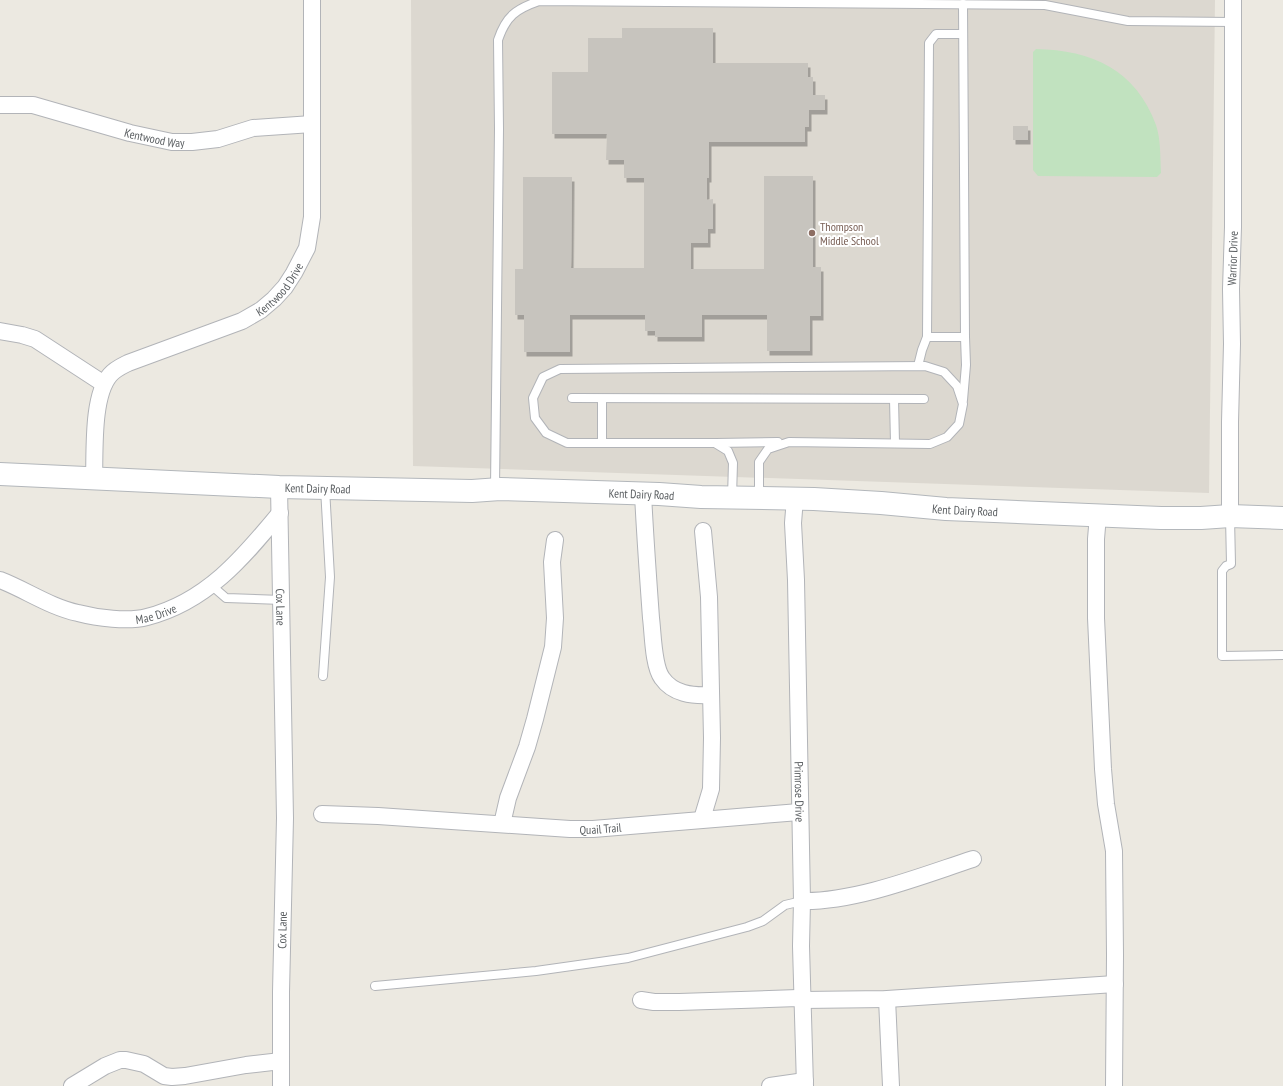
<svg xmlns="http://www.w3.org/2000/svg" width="1283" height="1086" viewBox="0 0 1283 1086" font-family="'PT Sans Narrow',sans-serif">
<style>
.education{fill:#dcd8d0}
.green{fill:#c1e2bf}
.building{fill:#c7c4be;filter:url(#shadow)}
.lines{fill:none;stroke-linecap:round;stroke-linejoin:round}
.lane-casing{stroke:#b2b4b8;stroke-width:10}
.street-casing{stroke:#b2b4b8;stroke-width:18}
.secondary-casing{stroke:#b3b7bb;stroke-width:24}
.lane{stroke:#fff;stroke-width:8}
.street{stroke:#fff;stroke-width:16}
.secondary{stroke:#fff;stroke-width:22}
.education-dot{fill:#8d6e63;stroke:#fff;stroke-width:1.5}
.labels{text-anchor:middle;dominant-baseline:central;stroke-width:4;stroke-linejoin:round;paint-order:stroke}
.street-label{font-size:12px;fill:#5a5e61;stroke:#fff}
.education-label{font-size:12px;fill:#785e54;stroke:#fff;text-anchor:start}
</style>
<defs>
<filter id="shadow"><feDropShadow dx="2.5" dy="4.5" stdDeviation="0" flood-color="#0004"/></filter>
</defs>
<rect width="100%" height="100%" fill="#ece9e1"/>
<polygon class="education" points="411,0 1215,0 1209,493 413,466"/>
<path class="green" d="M1036,49C1092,50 1136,70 1156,125C1161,140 1160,157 1161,173L1157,177L1038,176L1033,170V52Z"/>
<g class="building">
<polygon points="622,28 713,28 713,63 808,63 808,77 813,77 813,95 825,95 825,110 809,110 809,127 805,127 805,142 709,142 709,178 707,178 707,200 713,199 713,229 708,229 708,243 691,243 691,269 764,269 764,176 813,176 813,267 821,267 821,316 810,316 810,351 767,351 767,315 702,315 702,337 655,337 655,331 645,331 645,315 570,315 570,352 524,352 524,315 515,315 515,269 523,269 523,177 572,177 571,268 644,268 644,178 624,178 624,160 606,160 607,134 552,134 552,72 588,72 588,38 622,38"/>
<rect x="1013" y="126" width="15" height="14"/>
</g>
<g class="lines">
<defs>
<g id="lane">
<polyline points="963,4 965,337 927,337 929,43 936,34 963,34"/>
<polyline points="918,366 922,350 927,337"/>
<polyline points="572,398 924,399"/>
<polyline points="602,399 602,443"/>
<polyline points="894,399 895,443"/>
<polyline points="963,400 966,365 965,337"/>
<polyline points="716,443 778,442"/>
<path d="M495,488L499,129L498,40C506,16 516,9 539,1L1045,5L1128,21L1233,22"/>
<polyline points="732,497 733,463 728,451 715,443 567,443 546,433 535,418 533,398 543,377 560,369 925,366 944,372 957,386 963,404 959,424 947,437 930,444 789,442 768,449 759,462 759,498"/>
<polyline points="1230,517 1231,564 1226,566 1222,571 1222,656 1283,655"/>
<polyline points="211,585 226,598 282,600"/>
<polyline points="323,676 330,577 325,488"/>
<polyline points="375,986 536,971 628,958 747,927 763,921 785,905 802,901"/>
</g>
<g id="street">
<path id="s1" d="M0,105H33L130,133L172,142H192L218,139L253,128L312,124"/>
<polyline points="0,331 22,335 35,339 104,384"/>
<path id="s2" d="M94,478C95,450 92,396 110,375C115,369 122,366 128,363L242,321L261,310L274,299L285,287L294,273L307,248L312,217V0"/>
<path id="s3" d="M279,487L285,818L281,992V1086"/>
<path d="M643,494C645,535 648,577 651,618C653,633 653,666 662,678C673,694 692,696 711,695"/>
<path id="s4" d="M795,498L793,523L796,580L802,901L801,946L805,1086"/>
<polyline points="1098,515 1096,539 1096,618 1103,769 1106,804 1114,851 1115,955 1114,1086"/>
<path id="s5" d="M1230,516V422L1232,344L1231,289L1233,227V0"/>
<path id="s6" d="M0,580C26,590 50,607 78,613C97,618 128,622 147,617C206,602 243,558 280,513"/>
<path id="s7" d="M322,814L378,816L570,829H593L799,812"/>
<polyline points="702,819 711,789 712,738 709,597 703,531"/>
<polyline points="502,824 508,798 527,747 535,719 553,647 555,618 552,562 555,540"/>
<path d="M802,901C856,902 921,876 973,859"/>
<polyline points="887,999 891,1086"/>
<polyline points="641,1000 654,1002 679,1002 798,998 802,1000 887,999 1115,984"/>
<polyline points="72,1086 105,1066 120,1060 126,1060 144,1064 164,1076 172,1077 185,1076 246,1065 281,1061"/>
<polyline points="770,1086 805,1081"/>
</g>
<g id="secondary">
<path id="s8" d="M0,474L279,487L472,491L500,489L659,494L701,497L814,499L881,503L946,509L1161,518H1201L1230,516L1283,518"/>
</g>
</defs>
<use href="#lane" class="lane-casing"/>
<use href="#street" class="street-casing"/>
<use href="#secondary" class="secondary-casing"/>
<use href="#lane" class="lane"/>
<use href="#street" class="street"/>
<use href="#secondary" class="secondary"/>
</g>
<circle class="education-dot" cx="812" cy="233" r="4"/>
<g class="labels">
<g class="street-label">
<text stroke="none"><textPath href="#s1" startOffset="159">Kentwood Way</textPath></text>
<text stroke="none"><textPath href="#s5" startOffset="258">Warrior Drive</textPath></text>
<text stroke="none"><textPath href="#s2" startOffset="299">Kentwood Drive</textPath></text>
<text stroke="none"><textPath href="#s8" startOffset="318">Kent Dairy Road</textPath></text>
<text stroke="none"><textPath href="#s8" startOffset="642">Kent Dairy Road</textPath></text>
<text stroke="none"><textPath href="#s8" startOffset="966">Kent Dairy Road</textPath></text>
<text stroke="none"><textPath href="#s3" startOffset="120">Cox Lane</textPath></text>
<text stroke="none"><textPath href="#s6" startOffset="164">Mae Drive</textPath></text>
<text stroke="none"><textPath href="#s4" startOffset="294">Primrose Drive</textPath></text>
<text stroke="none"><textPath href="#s7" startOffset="279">Quail Trail</textPath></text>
<text transform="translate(282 930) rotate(-89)">Cox Lane</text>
</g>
<g class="education-label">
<text x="820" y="226">Thompson<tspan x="820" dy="14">Middle School</tspan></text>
</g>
</g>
</svg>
